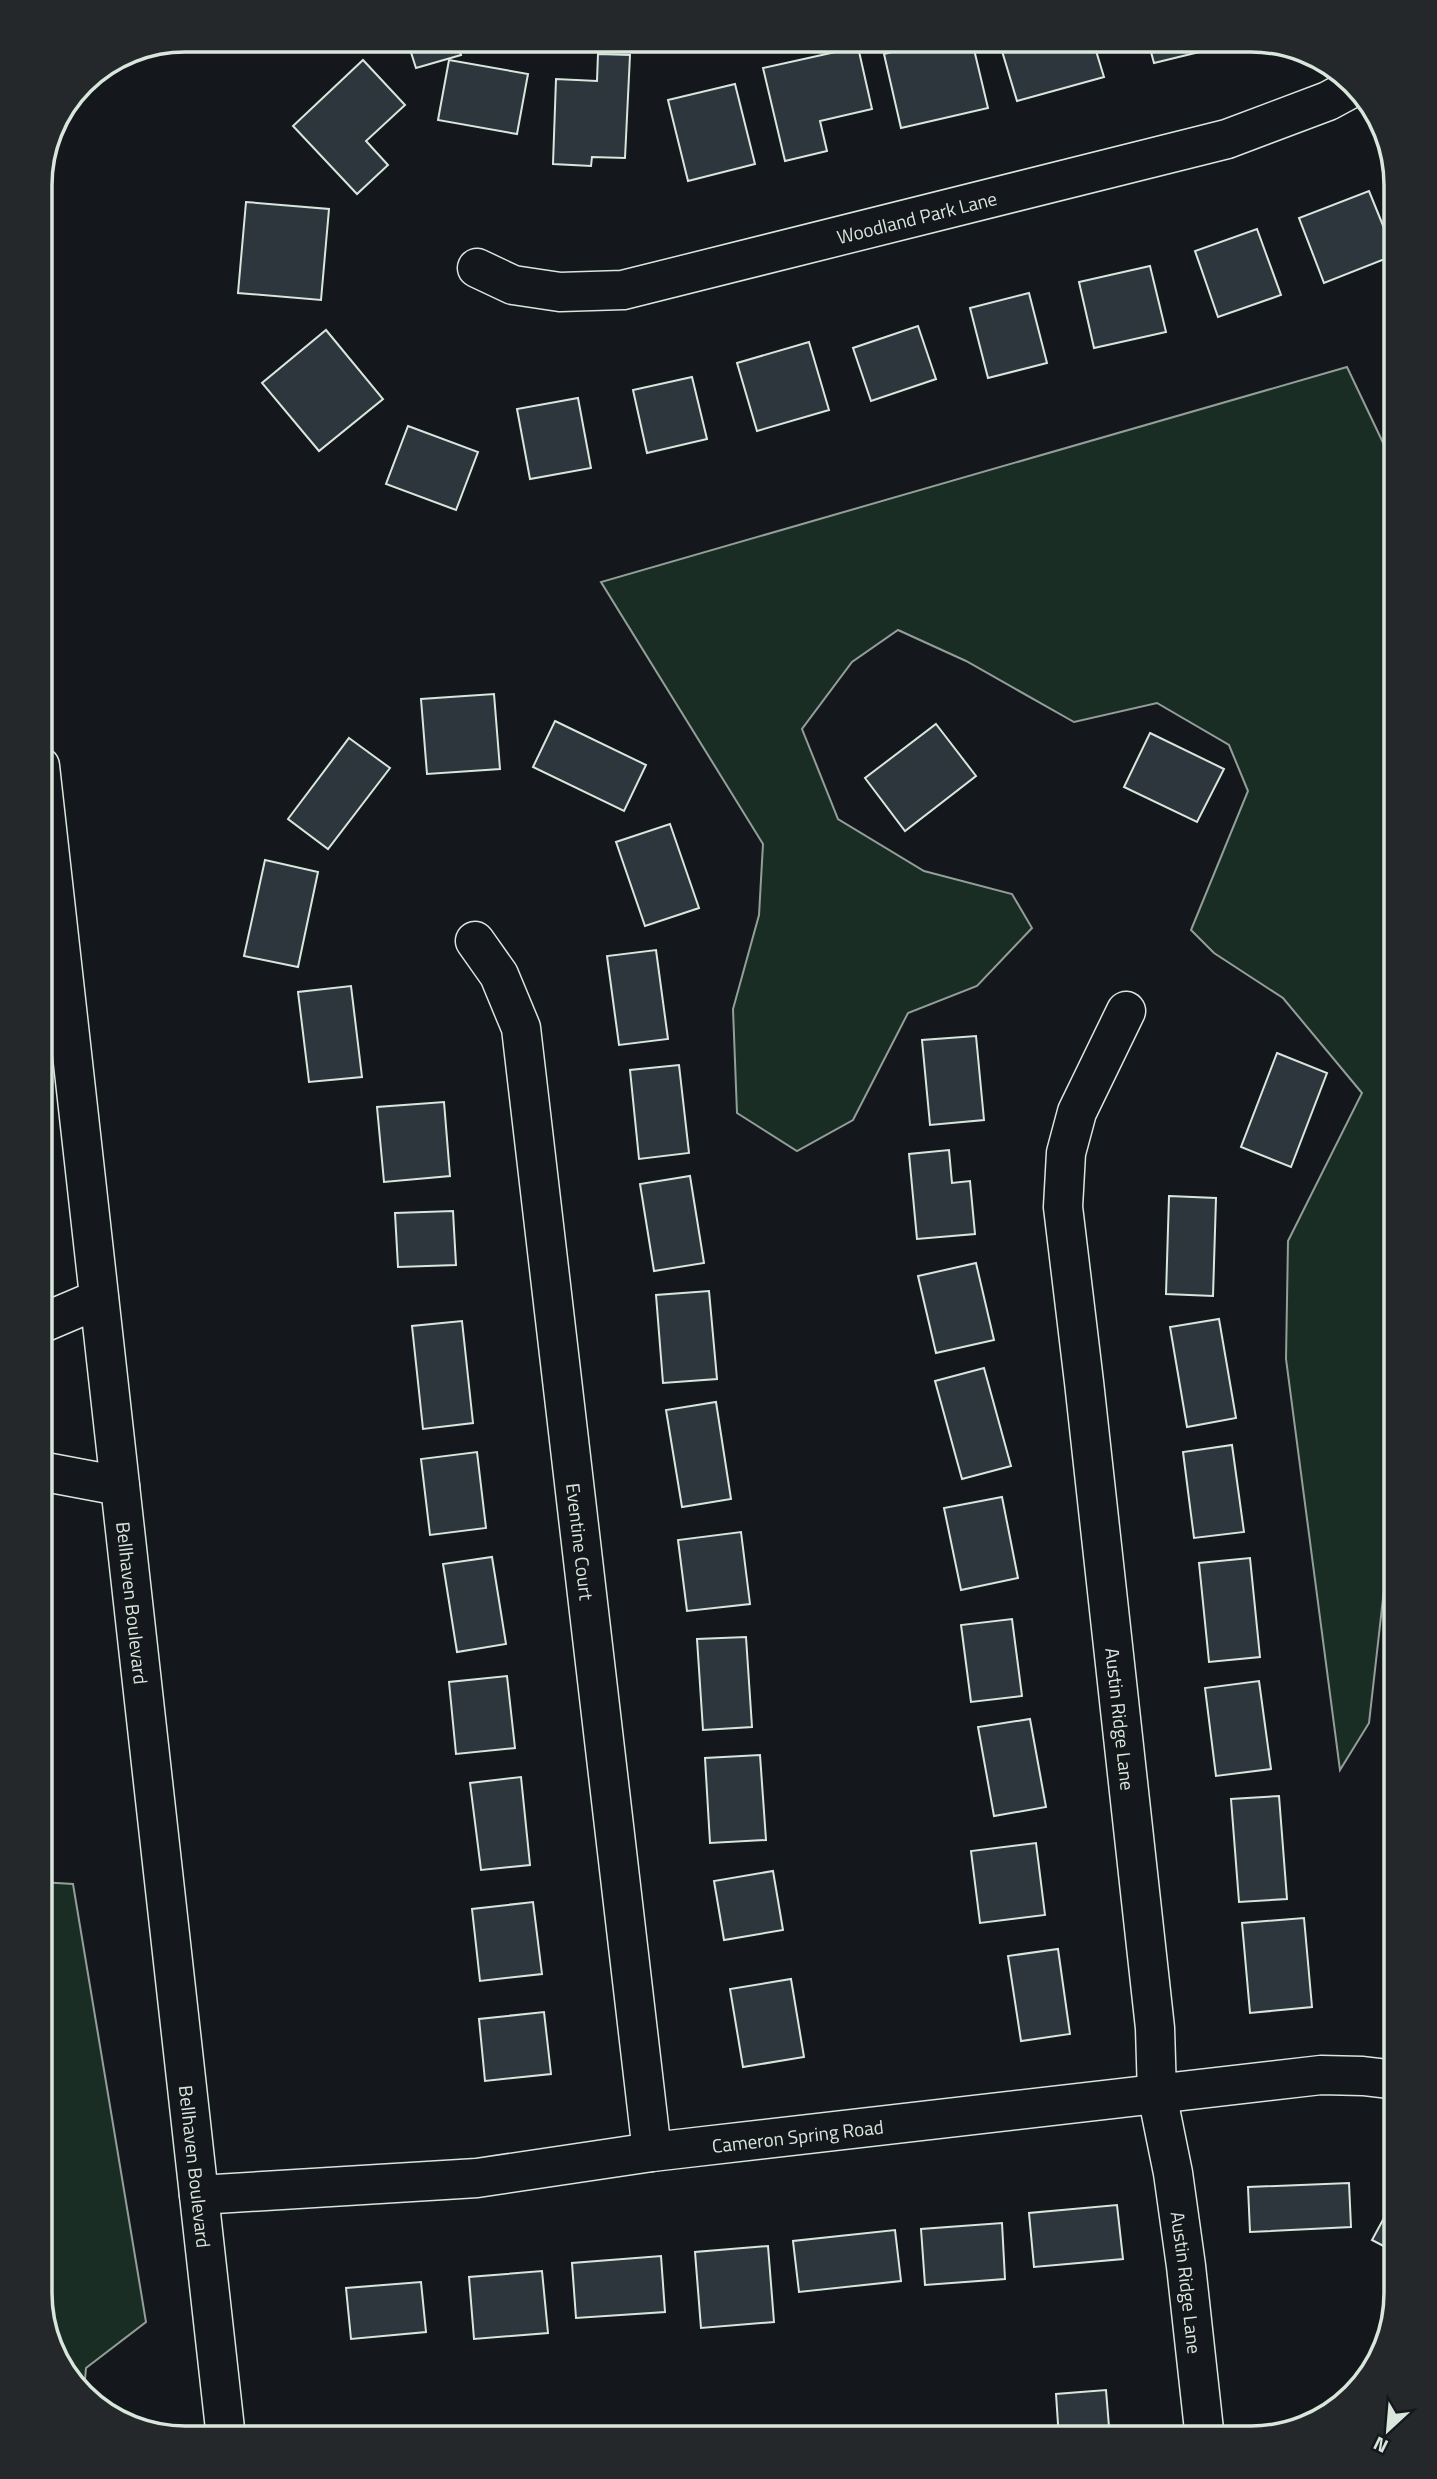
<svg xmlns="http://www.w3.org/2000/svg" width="1437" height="2479" viewBox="0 0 1437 2479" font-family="'Titillium Web',sans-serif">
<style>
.green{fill:#1a2d24;stroke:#939e99;stroke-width:2}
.building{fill:#2c363c;stroke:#d8e6dc;stroke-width:2}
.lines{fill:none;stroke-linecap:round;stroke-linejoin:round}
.minor-casing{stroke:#d8e6dc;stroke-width:41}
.major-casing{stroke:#d8e6dc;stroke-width:41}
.minor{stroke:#14181c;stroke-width:38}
.major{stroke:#14181c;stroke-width:38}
.labels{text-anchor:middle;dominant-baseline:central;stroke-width:5;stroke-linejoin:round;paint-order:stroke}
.street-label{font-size:19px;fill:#d8e6dc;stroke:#14181c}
.rim{fill:none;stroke:#d8e6dc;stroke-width:3.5}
</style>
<rect width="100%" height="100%" fill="#14181c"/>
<g class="green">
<polygon points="1347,367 1397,472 1397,1474 1369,1723 1340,1770 1286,1359 1288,1241 1362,1093 1283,998 1214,953 1191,930 1248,791 1229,745 1157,703 1074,722 966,661 898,630 852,662 802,729 838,819 924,871 1012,894 1032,928 977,986 908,1013 853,1120 797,1151 737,1113 733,1009 759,915 763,844 601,582"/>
<polygon points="40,1882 73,1884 146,2322 86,2368 84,2391 55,2357 40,2293"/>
</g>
<g class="building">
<polygon points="407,40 456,40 461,55 416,68"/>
<polygon points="914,40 972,41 988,108 901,128 884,54 915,46"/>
<polygon points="999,41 1093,41 1104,77 1017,101"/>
<polygon points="1148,41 1219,41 1220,47 1154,63"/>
<polygon points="858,47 872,109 820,121 827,151 785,161 763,68"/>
<polygon points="598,54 630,55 625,158 592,157 591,166 553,164 556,79 597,81"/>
<polygon points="363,60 405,105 366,141 388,165 357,194 293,126"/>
<polygon points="449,60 528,74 517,134 438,120"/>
<polygon points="735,84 755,164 688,181 668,100"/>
<polygon points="1369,191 1395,255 1324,283 1299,218"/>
<polygon points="246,202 329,209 321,300 238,293"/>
<polygon points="1257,229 1281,295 1218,317 1195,251"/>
<polygon points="1150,266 1166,332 1094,348 1079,282"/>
<polygon points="1029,293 1047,363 988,378 970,308"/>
<polygon points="918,326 936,379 871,401 853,348"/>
<polygon points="326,330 383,399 319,451 262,383"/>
<polygon points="809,342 829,410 757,431 737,363"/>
<polygon points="692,377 707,439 647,453 633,390"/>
<polygon points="578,398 591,468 530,479 517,409"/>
<polygon points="408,426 478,452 456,510 386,484"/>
<polygon points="494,694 500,769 427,774 421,699"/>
<polygon points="555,721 646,765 624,811 533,767"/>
<polygon points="936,724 976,776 905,831 865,778"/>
<polygon points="1150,733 1224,769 1197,822 1124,787"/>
<polygon points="349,738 390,768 328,849 288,819"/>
<polygon points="670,824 699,908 645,926 616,842"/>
<polygon points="265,860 318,872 298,967 244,956"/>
<polygon points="656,950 668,1039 619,1045 607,956"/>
<polygon points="351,986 362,1077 309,1082 298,992"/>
<polygon points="976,1036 984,1120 930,1125 922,1040"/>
<polygon points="1277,1053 1327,1073 1291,1167 1241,1147"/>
<polygon points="679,1065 689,1153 639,1159 630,1070"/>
<polygon points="444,1102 450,1176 384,1182 377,1107"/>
<polygon points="949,1150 952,1183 970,1181 975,1234 917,1239 909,1154"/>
<polygon points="690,1176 704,1263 654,1271 640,1184"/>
<polygon points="1169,1196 1216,1198 1213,1296 1166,1294"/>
<polygon points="453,1211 456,1265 398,1267 395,1213"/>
<polygon points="976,1263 994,1340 936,1353 918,1276"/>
<polygon points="709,1291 717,1379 663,1383 656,1295"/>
<polygon points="1219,1319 1236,1418 1187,1427 1170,1327"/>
<polygon points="462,1321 473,1423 423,1429 412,1326"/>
<polygon points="984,1368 1011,1466 962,1479 935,1381"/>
<polygon points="716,1402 731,1499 682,1507 666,1410"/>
<polygon points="1232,1445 1244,1532 1194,1538 1183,1452"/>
<polygon points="477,1452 486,1528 430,1535 421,1459"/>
<polygon points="1002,1497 1018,1578 961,1590 944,1508"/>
<polygon points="741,1532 750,1604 687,1611 678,1540"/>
<polygon points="492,1557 506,1644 457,1652 443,1564"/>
<polygon points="1250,1558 1260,1657 1209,1662 1199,1563"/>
<polygon points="1012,1619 1022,1696 971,1702 961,1625"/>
<polygon points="746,1637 752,1727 703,1730 697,1639"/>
<polygon points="507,1676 515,1748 456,1754 449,1682"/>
<polygon points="1259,1681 1271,1769 1216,1776 1205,1688"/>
<polygon points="1030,1719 1046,1807 994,1816 978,1727"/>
<polygon points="760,1755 766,1840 710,1843 705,1758"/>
<polygon points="521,1777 530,1865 481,1870 470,1783"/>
<polygon points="1279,1796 1287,1899 1239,1902 1231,1799"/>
<polygon points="1036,1843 1045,1915 980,1923 971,1851"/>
<polygon points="773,1871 783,1930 724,1940 714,1881"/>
<polygon points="533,1902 542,1974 480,1981 472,1909"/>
<polygon points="1304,1918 1312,2007 1250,2013 1242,1923"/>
<polygon points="1058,1949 1070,2034 1021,2041 1008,1956"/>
<polygon points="791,1979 804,2057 743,2067 730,1989"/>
<polygon points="544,2012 551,2074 485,2081 479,2019"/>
<polygon points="1349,2183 1351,2227 1250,2232 1248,2187"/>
<polygon points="1397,2194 1397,2253 1372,2240"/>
<polygon points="1117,2205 1123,2259 1034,2267 1029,2213"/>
<polygon points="1002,2223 1005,2279 925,2285 921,2229"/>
<polygon points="895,2230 901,2281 799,2292 793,2241"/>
<polygon points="768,2246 774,2322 701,2328 695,2252"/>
<polygon points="661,2256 665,2312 576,2318 572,2263"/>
<polygon points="542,2271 548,2333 474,2339 469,2277"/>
<polygon points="421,2282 426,2332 351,2339 346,2288"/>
<polygon points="1106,2390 1110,2439 1059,2439 1056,2394"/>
</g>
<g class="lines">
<defs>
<g id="minor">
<path id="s1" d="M477,268L513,285L560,292L623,290L1227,139L1328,101L1352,88"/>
<path id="s2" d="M475,941L499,975L521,1028L652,2152"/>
<path id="s3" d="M1126,1011L1077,1112L1066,1153L1063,1207L1084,1382L1155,2028L1157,2094L1173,2173L1186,2266L1205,2439"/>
<polyline points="40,1324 99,1299"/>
<polyline points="40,1471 120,1486"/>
<path id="s4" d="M199,2195L477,2178L652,2152L1321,2075L1363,2076L1397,2080"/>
</g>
<g id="major">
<path id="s5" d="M40,766L226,2438"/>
</g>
</defs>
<use href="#minor" class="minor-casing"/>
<use href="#major" class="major-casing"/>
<use href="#minor" class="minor"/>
<use href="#major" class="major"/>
</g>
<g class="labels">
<g class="street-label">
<text stroke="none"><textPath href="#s1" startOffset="453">Woodland Park Lane</textPath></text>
<text stroke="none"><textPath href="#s2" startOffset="616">Eventine Court</textPath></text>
<text stroke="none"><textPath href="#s5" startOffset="842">Bellhaven Boulevard</textPath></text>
<text stroke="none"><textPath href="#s3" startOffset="724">Austin Ridge Lane</textPath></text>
<text stroke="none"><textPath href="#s4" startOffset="602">Cameron Spring Road</textPath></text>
<text stroke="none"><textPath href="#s5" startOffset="1409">Bellhaven Boulevard</textPath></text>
<text stroke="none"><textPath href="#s3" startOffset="1292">Austin Ridge Lane</textPath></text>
</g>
</g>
<path d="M0 0H1437V2479H0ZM185 52H1251A133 133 0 0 1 1384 185V2293A133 133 0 0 1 1251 2426H185A133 133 0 0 1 52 2293V185A133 133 0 0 1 185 52Z" fill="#24282b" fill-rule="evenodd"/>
<path class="rim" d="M185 52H1251A133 133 0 0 1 1384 185V2293A133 133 0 0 1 1251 2426H185A133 133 0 0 1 52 2293V185A133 133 0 0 1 185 52Z"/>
<g transform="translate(1388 2430) rotate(206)" stroke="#14181c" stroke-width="5" paint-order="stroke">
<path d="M0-5L12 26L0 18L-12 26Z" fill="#d8e6dc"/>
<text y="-10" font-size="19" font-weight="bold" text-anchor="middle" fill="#d8e6dc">N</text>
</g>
</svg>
